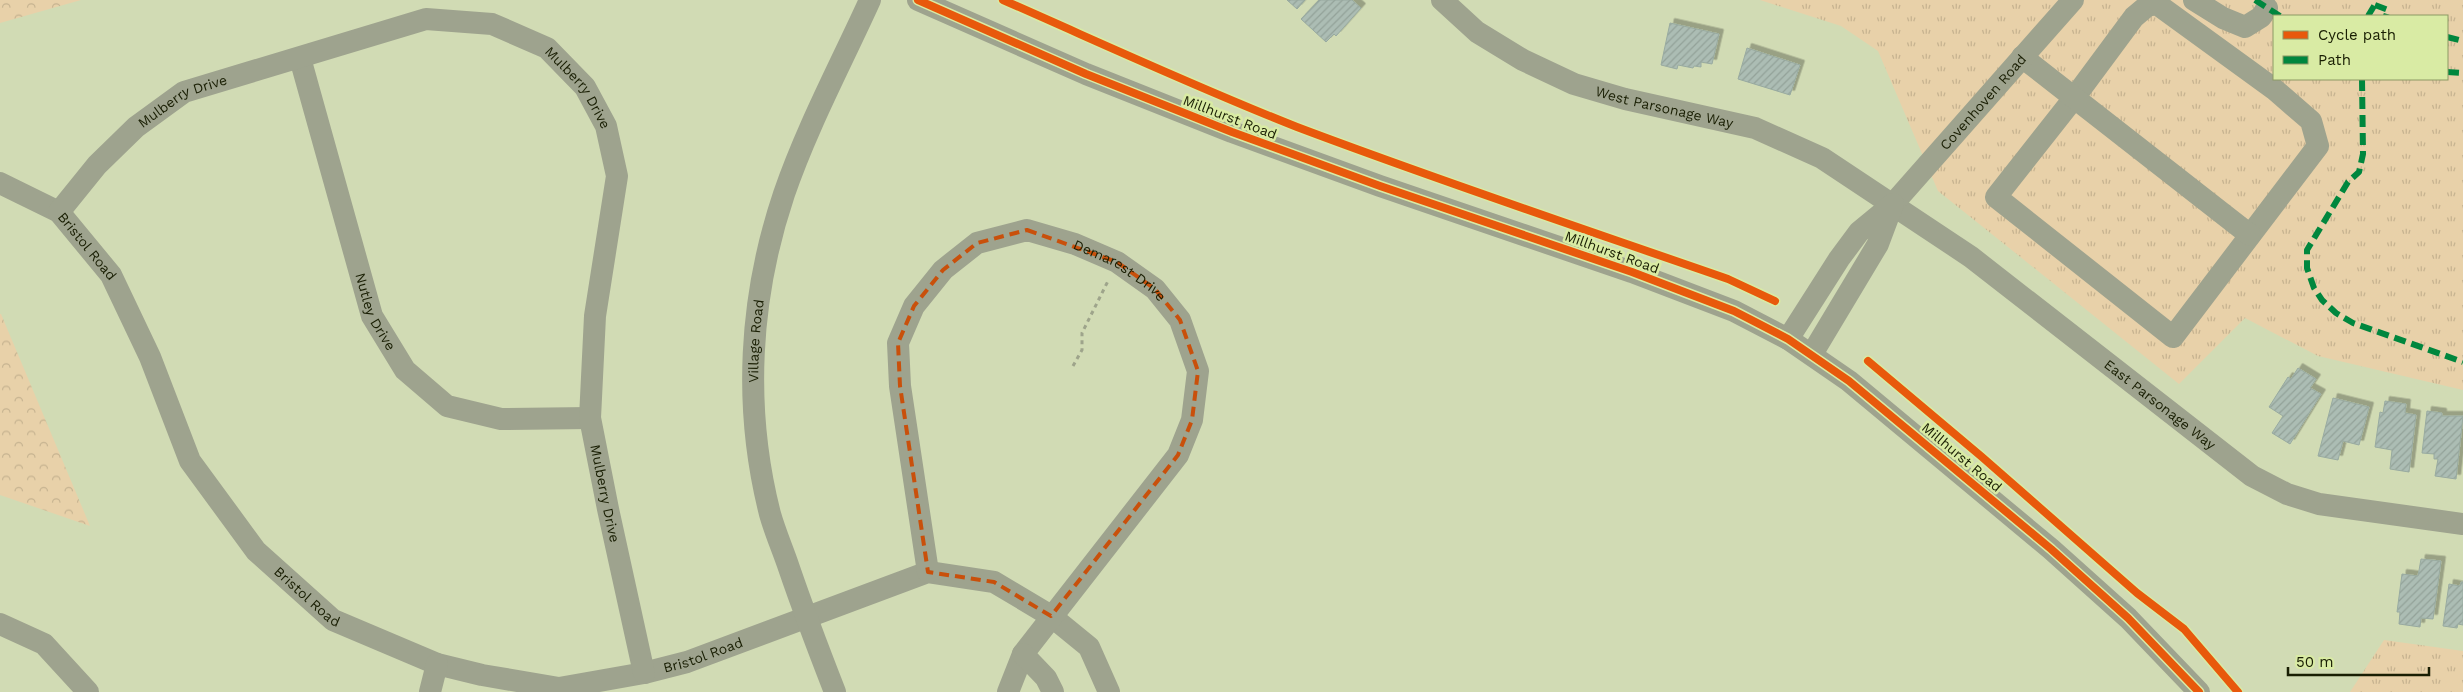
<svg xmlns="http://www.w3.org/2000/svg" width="2463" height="692" viewBox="0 0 2463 692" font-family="'Work Sans',sans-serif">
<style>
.grass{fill:url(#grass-tufts);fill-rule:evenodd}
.forest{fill:url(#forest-crowns)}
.building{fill:url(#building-hatch);stroke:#98aaa0;filter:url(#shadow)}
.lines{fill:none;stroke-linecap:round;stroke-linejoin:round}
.path{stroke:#9ea48b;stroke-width:3;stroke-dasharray:4 4;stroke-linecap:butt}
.minor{stroke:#9ea38e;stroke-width:22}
.quiet{stroke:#00873e;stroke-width:6;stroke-dasharray:12 6;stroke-linecap:butt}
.cycleway-casing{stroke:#d9eba4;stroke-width:11}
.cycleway{stroke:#e8590c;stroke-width:8}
.marked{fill:none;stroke:#c9500b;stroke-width:4;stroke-dasharray:10 6;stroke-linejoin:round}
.labels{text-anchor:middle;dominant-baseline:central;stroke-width:5;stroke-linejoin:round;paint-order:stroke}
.street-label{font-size:14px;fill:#191e03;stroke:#d9eba4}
</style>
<defs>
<pattern id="grass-tufts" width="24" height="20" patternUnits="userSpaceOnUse" patternTransform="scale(1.25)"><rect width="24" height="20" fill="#e8d1a9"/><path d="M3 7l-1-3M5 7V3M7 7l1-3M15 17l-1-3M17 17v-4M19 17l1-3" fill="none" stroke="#c6b390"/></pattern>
<pattern id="forest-crowns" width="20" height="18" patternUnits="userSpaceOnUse" patternTransform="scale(1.25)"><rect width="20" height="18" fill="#e8d1a9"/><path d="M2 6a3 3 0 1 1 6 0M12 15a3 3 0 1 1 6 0" fill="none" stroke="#c6b390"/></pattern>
<pattern id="building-hatch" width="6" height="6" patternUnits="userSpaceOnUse" patternTransform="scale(1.25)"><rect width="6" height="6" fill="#acbdb4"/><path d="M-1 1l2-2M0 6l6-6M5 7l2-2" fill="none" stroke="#93a299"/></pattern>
<filter id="shadow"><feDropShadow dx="4.5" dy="-4.5" stdDeviation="0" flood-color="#0004"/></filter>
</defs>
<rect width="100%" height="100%" fill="#d1dbb4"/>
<g class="grass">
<path d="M1760,0H2463V390L2318,356L2245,318L2179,384L1938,191L1878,51L1841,26ZM2274,16H2447V79H2274Z"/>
<polygon points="2384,640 2463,651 2463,692 2350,692"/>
</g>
<g class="forest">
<polygon points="0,0 81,0 0,23"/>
<polygon points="0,314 1,314 90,526 0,495"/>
</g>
<g class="building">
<polygon points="1287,0 1305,0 1297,9"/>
<polygon points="1319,0 1352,0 1361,8 1336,36 1334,34 1326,42 1301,19"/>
<polygon points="1670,23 1719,34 1712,64 1701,62 1701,67 1694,66 1693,68 1678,65 1677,69 1661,65"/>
<polygon points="1747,48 1800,65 1790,95 1738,79"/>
<polygon points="2298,368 2316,379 2310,388 2321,394 2290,444 2272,433 2283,416 2269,407 2288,377 2291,379"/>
<polygon points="2333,398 2369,407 2359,445 2343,441 2338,460 2318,456"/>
<polygon points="2385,401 2406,404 2405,413 2416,415 2409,472 2390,469 2392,450 2375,447 2380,412 2383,413"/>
<polygon points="2427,411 2442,413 2442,416 2463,416 2456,479 2435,476 2438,459 2434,459 2434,454 2422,453"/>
<polygon points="2421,559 2441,561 2433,619 2421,618 2420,627 2399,624 2400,612 2397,612 2402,574 2418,576"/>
<polygon points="2461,582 2463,582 2463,625 2458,624 2457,628 2443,626 2449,584 2460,586"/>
</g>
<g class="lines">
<polyline class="path" points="1073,366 1082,350 1082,333 1109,279"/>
<g class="minor">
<polyline points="918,0 1086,74 1232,132 1380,186 1632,272 1734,311 1788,339 1849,381 2051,549 2128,618 2199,692"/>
<path id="s1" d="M1442,0L1477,32L1523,60L1574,84L1625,99L1755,128L1822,158L1971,257L2252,476L2287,494L2319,504L2463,524"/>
<polyline points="2194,0 2223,18 2245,27 2261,17 2267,8"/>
<polygon points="2157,4 2274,89 2311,121 2318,146 2173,337 1996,197 2074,98 2134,17 2147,6"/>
<polyline points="2022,57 2250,235"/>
<path id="s2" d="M300,58L372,316L405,370L447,406L501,419L590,418"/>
<path id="s3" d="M0,183L59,212L111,275L150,357L190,461L256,551L333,620L437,664L482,675L559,688L644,673L687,662L928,572L994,582L1051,616L1089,647L1109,692"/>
<path id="s4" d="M1893,204L2073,0"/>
<path id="s5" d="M59,212L97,165L136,127L184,92L426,19L492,24L547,48L585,87L606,126L617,176L595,316L590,418L608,509L644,673"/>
<polyline points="1788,339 1839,259 1859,232 1893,204 1878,244 1812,354"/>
<path id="s6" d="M928,572L900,386L898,343L914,306L943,270L977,243L1027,230L1075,244L1117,262L1155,289L1180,320L1198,371L1192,420L1178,455L1023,654L1008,692"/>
<polyline points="0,624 44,644 88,692"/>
<polyline points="1023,654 1046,678 1053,692"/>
<polyline points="430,692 437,664"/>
<path id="s7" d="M835,692C819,651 803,609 789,568C783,550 775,532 770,514C743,408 749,298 784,194C807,127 841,64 870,0"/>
</g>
<g class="quiet">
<polyline points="2255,0 2280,16"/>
<polyline points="2375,5 2388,10 2386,16"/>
<polyline points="2368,16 2377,1"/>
<polyline points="2447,37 2459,40"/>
<polyline points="2447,72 2463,73"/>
<polyline points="2362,79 2363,154 2359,172 2348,182 2307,250 2307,268 2314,288 2322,300 2336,313 2353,323 2463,362"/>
</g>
<defs>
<g id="cycleway">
<polyline points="918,0 1086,74 1232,132 1380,186 1632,272 1734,311 1788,339 1849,381 2051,549 2128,618 2199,692"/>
<path d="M1003,0C1101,43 1198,88 1297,127C1440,181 1584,229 1728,279L1775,301"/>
<polyline points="1868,361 1982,457 2137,593 2184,629 2238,692"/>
</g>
</defs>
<use href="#cycleway" class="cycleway-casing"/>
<use href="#cycleway" class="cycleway"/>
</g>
<path class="marked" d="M1027,230L1117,262L1155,289L1180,320L1198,371L1192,420L1178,455L1051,616L994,582L928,572L900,386L898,343L914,306L943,270L977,243Z"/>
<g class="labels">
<g class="street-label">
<text stroke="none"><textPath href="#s5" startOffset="604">Mulberry Drive</textPath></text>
<text stroke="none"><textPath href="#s4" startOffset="136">Covenhoven Road</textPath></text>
<text stroke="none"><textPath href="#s5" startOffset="169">Mulberry Drive</textPath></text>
<text stroke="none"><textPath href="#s1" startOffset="251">West Parsonage Way</textPath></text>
<text transform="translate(1230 117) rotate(21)">Millhurst Road</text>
<text stroke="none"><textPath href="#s3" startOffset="110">Bristol Road</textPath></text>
<text transform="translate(1612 252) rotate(20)">Millhurst Road</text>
<text stroke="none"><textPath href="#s6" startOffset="515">Demarest Drive</textPath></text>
<text stroke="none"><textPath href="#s2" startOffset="265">Nutley Drive</textPath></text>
<text stroke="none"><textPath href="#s7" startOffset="364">Village Road</textPath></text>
<text stroke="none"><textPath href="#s1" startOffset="836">East Parsonage Way</textPath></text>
<text transform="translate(1962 457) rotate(40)">Millhurst Road</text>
<text stroke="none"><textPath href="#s5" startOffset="1024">Mulberry Drive</textPath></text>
<text stroke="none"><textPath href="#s3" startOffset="530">Bristol Road</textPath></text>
<text stroke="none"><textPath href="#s3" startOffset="950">Bristol Road</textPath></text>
</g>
</g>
<rect x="2273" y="15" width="175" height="65" fill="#d9eba4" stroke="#8c9964"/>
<rect x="2283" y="31" width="25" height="8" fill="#e8590c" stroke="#8c9964"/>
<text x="2318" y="40" font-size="15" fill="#191e03">Cycle path</text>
<rect x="2283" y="56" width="25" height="8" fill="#00873e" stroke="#8c9964"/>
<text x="2318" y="65" font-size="15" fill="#191e03">Path</text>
<path d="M2288 667v8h141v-8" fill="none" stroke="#191e03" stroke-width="2.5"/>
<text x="2296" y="667" font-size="15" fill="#191e03" stroke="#d9eba4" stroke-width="4" paint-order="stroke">50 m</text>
</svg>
